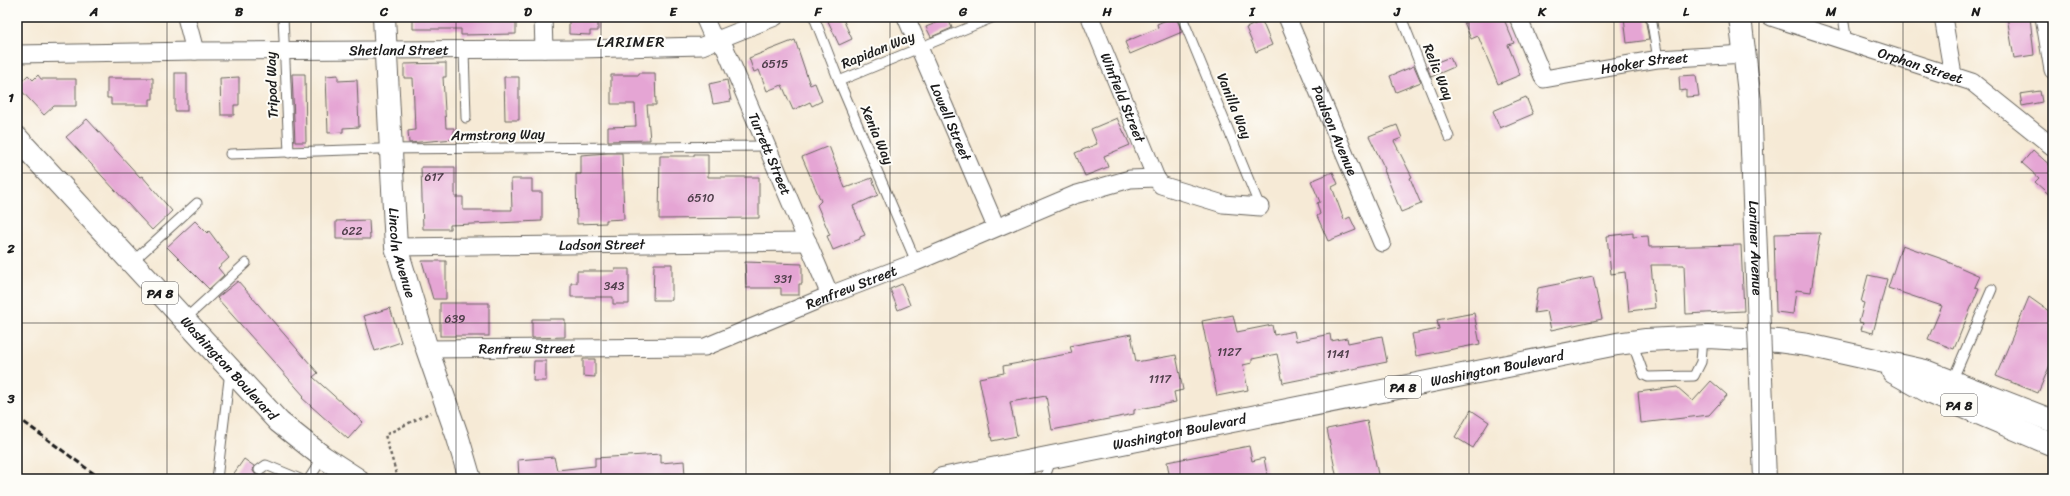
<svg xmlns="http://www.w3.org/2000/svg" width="2070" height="496" viewBox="0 0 2070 496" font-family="Sriracha,sans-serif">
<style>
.building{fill:#e5a5d4}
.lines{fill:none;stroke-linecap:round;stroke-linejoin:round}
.lane-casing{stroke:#68645d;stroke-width:11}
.street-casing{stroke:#68645d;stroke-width:19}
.secondary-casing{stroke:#68645d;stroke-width:24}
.highway-casing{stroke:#68645d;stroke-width:24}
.path{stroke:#68645d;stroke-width:2.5;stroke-dasharray:3 3;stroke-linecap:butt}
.lane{stroke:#fff;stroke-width:9}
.street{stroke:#fff;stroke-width:17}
.secondary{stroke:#fff;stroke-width:22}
.highway{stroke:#fff;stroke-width:22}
.rail{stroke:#1c1c1c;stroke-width:3;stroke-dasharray:6 3;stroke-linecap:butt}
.secondary-bridge-casing{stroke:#68645d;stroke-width:24;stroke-linecap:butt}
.secondary-bridge{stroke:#fff;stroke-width:22}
.grid{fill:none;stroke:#1c1c1c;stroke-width:1;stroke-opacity:0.55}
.labels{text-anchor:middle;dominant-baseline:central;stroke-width:4;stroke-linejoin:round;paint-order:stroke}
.number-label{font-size:12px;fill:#4e3e4a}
.shield{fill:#fdfcf7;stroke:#605f5e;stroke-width:1}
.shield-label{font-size:13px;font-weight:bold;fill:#1c1c1c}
.street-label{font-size:14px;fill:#1c1c1c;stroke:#fdfcf7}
.neighbourhood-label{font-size:15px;letter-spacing:1px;fill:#1c1c1c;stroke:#fdfcf7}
.neatline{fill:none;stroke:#1c1c1c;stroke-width:1.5}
.grid-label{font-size:13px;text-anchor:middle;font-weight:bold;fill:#1c1c1c}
</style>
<rect width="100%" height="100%" fill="#fdfcf7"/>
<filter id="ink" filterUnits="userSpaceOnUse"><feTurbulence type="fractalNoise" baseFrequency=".025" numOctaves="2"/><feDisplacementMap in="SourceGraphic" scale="8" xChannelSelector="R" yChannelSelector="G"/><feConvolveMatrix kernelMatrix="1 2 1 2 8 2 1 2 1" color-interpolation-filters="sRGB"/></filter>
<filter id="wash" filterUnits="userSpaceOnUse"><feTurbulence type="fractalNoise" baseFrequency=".012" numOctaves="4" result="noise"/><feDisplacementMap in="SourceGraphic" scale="16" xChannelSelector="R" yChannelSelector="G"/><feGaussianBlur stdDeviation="0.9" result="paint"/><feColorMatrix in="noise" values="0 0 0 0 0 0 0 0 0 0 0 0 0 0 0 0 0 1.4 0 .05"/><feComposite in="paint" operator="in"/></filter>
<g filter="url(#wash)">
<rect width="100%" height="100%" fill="#f6ead6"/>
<g id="blocks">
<g class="building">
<polygon points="413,17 516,17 516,34 461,35 461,29 413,29"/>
<polygon points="569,17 591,17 591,19 598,20 598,31 590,31 590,35 569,34"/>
<polygon points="838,17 842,17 852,39 839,45 828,21"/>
<polygon points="1173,17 1176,17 1182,32 1130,54 1125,42 1158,28 1157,24"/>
<polygon points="1462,17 1503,17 1514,43 1508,45 1520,75 1498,84 1478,36 1471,39"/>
<polygon points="1624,17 1645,17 1649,40 1627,43"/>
<polygon points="2007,17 2030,17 2034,55 2014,58"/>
<polygon points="948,18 952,28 931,37 926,27"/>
<polygon points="1262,21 1272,45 1256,52 1246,28"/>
<polygon points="795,40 810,85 815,83 822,101 812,106 810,102 793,110 782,85 767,91 759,70 754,72 749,58"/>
<polygon points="1450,57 1454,67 1431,77 1427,66"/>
<polygon points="446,63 446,77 443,77 446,128 454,128 454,139 409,143 408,131 415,130 413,78 404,78 404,64"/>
<polygon points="1414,66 1421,82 1396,92 1390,76"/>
<rect x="175" y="73" width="12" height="38"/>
<polygon points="639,73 655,73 656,105 647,105 650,140 608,141 608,127 636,126 635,104 611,104 611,75 639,75"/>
<polygon points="292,74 305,74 306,142 295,142"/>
<polygon points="28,75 33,80 38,75 41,79 76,79 76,106 54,106 44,115 17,86"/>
<polygon points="338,75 338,81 357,80 359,127 343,128 343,132 328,133 326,76"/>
<polygon points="1696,75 1699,96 1686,97 1686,90 1680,91 1679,76"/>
<polygon points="239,77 239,105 234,105 234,115 221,115 220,78"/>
<polygon points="504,77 519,77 519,120 505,120"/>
<polygon points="107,78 153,78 153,99 150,99 150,105 111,105 111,98 107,98"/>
<polygon points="727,80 731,101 713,104 709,84"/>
<polygon points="2040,91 2042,102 2022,106 2020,94"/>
<polygon points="1526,97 1533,114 1500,128 1493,111"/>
<polygon points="1117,118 1130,145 1104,156 1108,167 1085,176 1075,153 1097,144 1091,129"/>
<polygon points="87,119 140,177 142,176 172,211 152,230 66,137"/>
<polygon points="1397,125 1402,138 1394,141 1412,177 1410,178 1421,204 1401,212 1384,170 1385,169 1369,136"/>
<polygon points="829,146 845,188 872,178 878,195 853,206 865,235 860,237 860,239 833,250 827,236 830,235 817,205 821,201 802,157"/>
<polygon points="2033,150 2053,168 2053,198 2035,182 2039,178 2022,163"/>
<polygon points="608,153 622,153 624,219 606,220 606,223 577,224 576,174 581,174 581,155"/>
<polygon points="694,154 708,154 708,177 759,177 759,218 659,219 660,156 694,156"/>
<polygon points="421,167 455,167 455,197 463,197 463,210 512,210 511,179 532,179 532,192 542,192 542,221 450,225 450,229 423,229"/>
<polygon points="1333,172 1338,184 1332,187 1344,220 1350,217 1356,230 1328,241 1317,216 1320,214 1317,203 1320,202 1311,181"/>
<polygon points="369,220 370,239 336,239 336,221"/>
<polygon points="195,221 207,233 209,231 229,258 218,268 224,275 209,289 167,247"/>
<polygon points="1633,233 1633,237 1648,236 1649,247 1741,245 1744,311 1686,314 1684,265 1651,265 1655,308 1629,311 1625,272 1611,274 1607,236"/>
<polygon points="1820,233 1811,292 1796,290 1793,314 1776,312 1774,234"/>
<polygon points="1902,245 1948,261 1948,262 1980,276 1975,287 1979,288 1954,349 1928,339 1942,306 1888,288"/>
<polygon points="422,261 446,261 446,299 433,299"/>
<polygon points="745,262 802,264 802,284 799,284 799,295 781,295 781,288 746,288"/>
<polygon points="654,264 672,264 672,300 653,300"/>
<polygon points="615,269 629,269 629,304 613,304 613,297 571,297 571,283 577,283 577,271 615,271"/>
<polygon points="1868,275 1887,279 1873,333 1861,330 1863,323 1859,322 1864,303 1861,302"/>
<polygon points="1593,277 1602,319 1551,330 1547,311 1534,313 1538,288"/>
<polygon points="238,281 318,373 313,377 363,422 348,439 302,398 304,396 217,298"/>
<polygon points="902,284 910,305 898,310 890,289"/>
<polygon points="2029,297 2053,314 2053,358 2038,393 1996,376"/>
<rect x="440" y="303" width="49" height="33"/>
<polygon points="390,308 401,342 375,351 364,316"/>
<polygon points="1474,313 1480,344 1416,356 1412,334 1439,329 1437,320"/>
<polygon points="1233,315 1237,332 1272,325 1274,335 1294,331 1296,341 1330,334 1331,341 1347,338 1348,343 1382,336 1387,362 1283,383 1277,354 1252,359 1252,363 1243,365 1248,390 1217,396 1202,321"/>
<polygon points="532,319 565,319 565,337 532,338"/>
<polygon points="1131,334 1136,362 1176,355 1183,390 1174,392 1176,402 1134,410 1134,414 1052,430 1046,396 1010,402 1017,436 992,441 979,378 1004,373 1003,366 1072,353 1070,346"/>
<polygon points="583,359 595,359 595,377 583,376"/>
<polygon points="534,361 546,361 546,381 533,381"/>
<polygon points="1711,381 1727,395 1709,415 1641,423 1638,392 1677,387 1693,401"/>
<polygon points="1471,410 1489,422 1473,448 1455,437"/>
<polygon points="1367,421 1379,479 1337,479 1327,429"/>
<polygon points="1249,446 1252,461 1264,458 1268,479 1170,479 1167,462"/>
<polygon points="661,454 661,463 684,461 685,476 664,479 519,479 518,460 554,457 557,470 595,466 595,458"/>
<polygon points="244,459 254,466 253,471 256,475 264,474 272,479 230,479"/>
</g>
</g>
</g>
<g filter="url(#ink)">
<use href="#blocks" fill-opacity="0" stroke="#68645d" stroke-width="1"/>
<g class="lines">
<defs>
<g id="lane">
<polyline points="283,17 289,153"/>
<polyline points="814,17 839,81 916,262"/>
<polyline points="1182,17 1260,207"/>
<polyline points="1401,17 1449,137"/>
<polyline points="1651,17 1658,59"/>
<polyline points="1843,17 1847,42"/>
<polyline points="464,50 466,118"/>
<polyline points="839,81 994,17"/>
<polyline points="230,154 378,149 768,146"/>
<polyline points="131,263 197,203"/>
<polyline points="184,320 246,263"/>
<polyline points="1632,342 1644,375 1648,377 1694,376 1701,362 1703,337"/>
<polyline points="1952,381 1992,289"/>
<polyline points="259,470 266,465 300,479"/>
<polyline points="217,479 230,371"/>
<polyline points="309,479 323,457"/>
<polyline points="1044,479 1052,458"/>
</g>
<g id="street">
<polyline points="186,17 195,51"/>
<polyline points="543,17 544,49"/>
<path id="s1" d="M704,17L711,33L725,48L830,295"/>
<path id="s2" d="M906,17L996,227"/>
<path id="s3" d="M1090,17L1156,178"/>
<path id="s4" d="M1287,17L1382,243"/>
<path id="s5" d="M1518,17L1544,79L1658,59L1745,54"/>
<path id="s6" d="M1771,17L1972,82L2053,147"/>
<polyline points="1943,17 1953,75"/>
<polyline points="2044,17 2053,70"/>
<path id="s7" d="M17,54L195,51L581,49L702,46L775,17"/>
<path id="s8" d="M396,247L808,242"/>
<path id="s9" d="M427,349L705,347L830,295L916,262L1074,195L1130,179L1156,178L1161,185L1223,204L1260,207"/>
</g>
<g id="secondary">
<path id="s10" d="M384,17L396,247L427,349L458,438L470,479"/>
<polyline points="1740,17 1750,101"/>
</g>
<g id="highway">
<path id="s11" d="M17,138L279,422L323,457L357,479"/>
<polyline points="1893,372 1931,393 2053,445"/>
<path id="s12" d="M942,479L1617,344L1646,340L1708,337L1778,341L1808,345L1925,371L2053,421"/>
</g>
</defs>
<use href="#lane" class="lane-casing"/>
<use href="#street" class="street-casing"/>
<use href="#secondary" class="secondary-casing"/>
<use href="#highway" class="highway-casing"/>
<polyline class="path" points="398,479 385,435 431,412"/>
<use href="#lane" class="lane"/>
<use href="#street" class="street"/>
<use href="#secondary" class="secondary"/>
<use href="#highway" class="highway"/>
<polyline class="rail" points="17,417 101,479"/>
<defs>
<g id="secondary-bridge">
<path id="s13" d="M1750,101L1765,479"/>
</g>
</defs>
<use href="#secondary-bridge" class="secondary-bridge-casing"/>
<use href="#secondary-bridge" class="secondary-bridge"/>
</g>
</g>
<path class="grid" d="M167,17V479M311,17V479M456,17V479M601,17V479M746,17V479M890,17V479M1035,17V479M1180,17V479M1324,17V479M1469,17V479M1614,17V479M1759,17V479M1903,17V479M17,173H2053M17,323H2053"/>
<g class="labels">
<g class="number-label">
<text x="775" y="64">6515</text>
<text x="434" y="177">617</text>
<text x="701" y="198">6510</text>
<text x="352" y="231">622</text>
<text x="783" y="279">331</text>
<text x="614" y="286">343</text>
<text x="455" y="319">639</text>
<text x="1229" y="352">1127</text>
<text x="1338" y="354">1141</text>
<text x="1160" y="379">1117</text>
</g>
<g class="shield">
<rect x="142" y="282" width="36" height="22" rx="3"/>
<rect x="1385" y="376" width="36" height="22" rx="3"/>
<rect x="1941" y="394" width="36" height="22" rx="3"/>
</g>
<g class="shield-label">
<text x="160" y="293">PA 8</text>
<text x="1403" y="387">PA 8</text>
<text x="1959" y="405">PA 8</text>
</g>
<g class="street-label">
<text transform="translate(878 50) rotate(-22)">Rapidan Way</text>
<text stroke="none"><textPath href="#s7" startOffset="382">Shetland Street</textPath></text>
<text stroke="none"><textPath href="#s5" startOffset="169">Hooker Street</textPath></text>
<text stroke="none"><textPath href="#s6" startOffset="157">Orphan Street</textPath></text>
<text transform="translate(1438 72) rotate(68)">Relic Way</text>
<text transform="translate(272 85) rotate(-92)">Tripod Way</text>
<text stroke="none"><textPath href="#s3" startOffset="87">Winfield Street</textPath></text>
<text transform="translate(1234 106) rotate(68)">Vanilla Way</text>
<text stroke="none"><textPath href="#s2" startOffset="114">Lowell Street</textPath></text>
<text stroke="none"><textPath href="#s4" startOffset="123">Paulson Avenue</textPath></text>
<text transform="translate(498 135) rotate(-1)">Armstrong Way</text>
<text transform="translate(877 135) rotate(67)">Xenia Way</text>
<text stroke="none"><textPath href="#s1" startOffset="153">Turrett Street</textPath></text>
<text stroke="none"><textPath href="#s8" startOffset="206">Ladson Street</textPath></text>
<text stroke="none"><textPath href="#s13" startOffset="147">Larimer Avenue</textPath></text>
<text stroke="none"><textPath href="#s10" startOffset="237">Lincoln Avenue</textPath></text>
<text stroke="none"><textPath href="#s9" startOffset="436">Renfrew Street</textPath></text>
<text stroke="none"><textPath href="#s9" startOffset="100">Renfrew Street</textPath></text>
<text stroke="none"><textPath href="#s11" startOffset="313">Washington Boulevard</textPath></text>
<text stroke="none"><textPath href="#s12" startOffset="566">Washington Boulevard</textPath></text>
<text stroke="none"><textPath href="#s12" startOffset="242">Washington Boulevard</textPath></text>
</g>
<g class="neighbourhood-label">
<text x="631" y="42">LARIMER</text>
</g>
</g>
<rect width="2070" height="496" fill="none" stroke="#fdfcf7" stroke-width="44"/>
<rect x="22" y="22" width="2026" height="452" class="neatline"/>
<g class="grid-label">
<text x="94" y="16">A</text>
<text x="239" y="16">B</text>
<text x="384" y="16">C</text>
<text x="528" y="16">D</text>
<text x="673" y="16">E</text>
<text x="818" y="16">F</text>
<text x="963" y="16">G</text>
<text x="1107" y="16">H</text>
<text x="1252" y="16">I</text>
<text x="1397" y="16">J</text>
<text x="1542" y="16">K</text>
<text x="1686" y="16">L</text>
<text x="1831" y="16">M</text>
<text x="1976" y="16">N</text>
<text x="11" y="102">1</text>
<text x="11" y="253">2</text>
<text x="11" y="403">3</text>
</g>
</svg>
